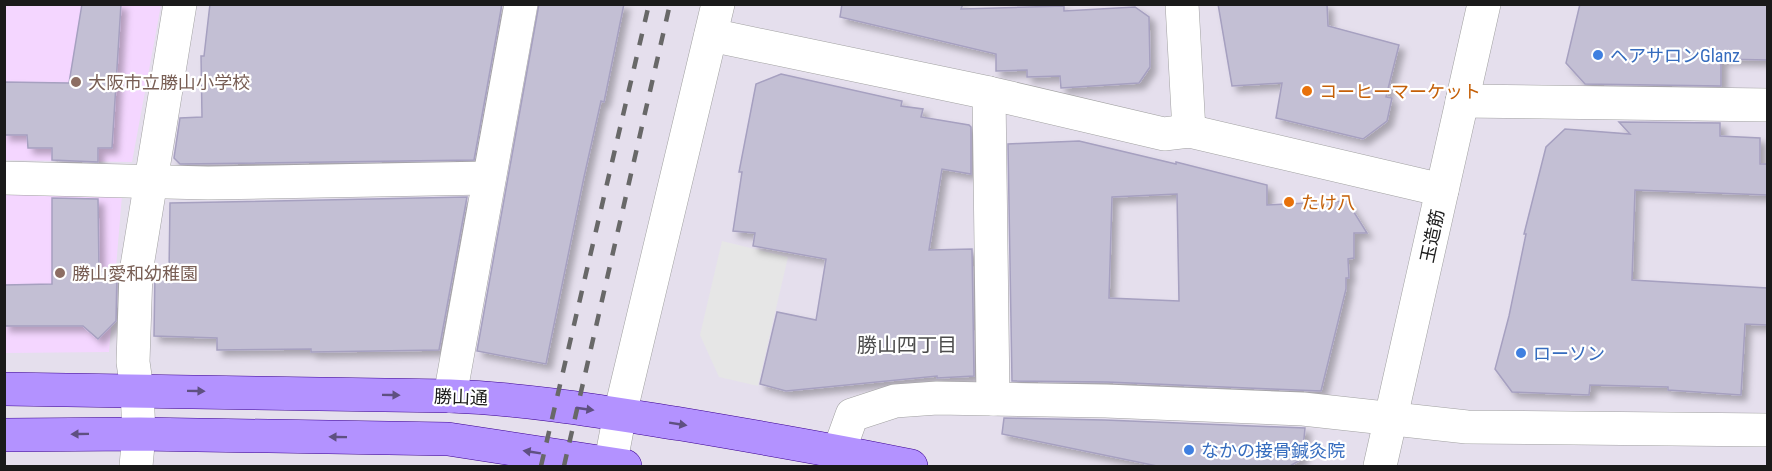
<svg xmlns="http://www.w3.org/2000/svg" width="1772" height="471" viewBox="0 0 1772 471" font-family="'Roboto Condensed','Noto Sans JP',sans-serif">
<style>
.education{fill:#f4d6ff}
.parking{fill:#e6e6e6}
.building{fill:#c3bfd4;stroke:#a6a0c0;stroke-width:1.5;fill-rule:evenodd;filter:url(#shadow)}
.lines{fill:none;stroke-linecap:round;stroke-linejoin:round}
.minor-casing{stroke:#a1a1a1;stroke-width:34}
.major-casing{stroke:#3a0091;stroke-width:34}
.minor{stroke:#fff;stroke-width:33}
.major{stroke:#b392ff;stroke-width:33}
.rail{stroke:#686868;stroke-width:4.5;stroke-dasharray:12 12;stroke-linecap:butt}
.oneway{fill:#5f5081}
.shop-dot{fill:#3f7fe0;stroke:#fff;stroke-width:2}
.education-dot{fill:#8d6e63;stroke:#fff;stroke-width:2}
.food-dot{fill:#e8710a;stroke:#fff;stroke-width:2}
.labels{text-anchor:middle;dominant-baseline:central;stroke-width:4.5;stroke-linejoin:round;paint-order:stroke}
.shop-label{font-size:18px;fill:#366cbe;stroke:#fff;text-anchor:start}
.education-label{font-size:18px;fill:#785e54;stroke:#fff;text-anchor:start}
.food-label{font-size:18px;fill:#c56008;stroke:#fff;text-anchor:start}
.street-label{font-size:18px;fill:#1a1a1a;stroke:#fff}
.neighbourhood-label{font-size:20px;fill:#4d4d4d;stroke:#fff}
</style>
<defs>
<filter id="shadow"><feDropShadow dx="5.5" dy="5.5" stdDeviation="3" flood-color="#0004"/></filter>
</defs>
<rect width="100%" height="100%" fill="#e5dfed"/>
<g class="education">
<polygon points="5,5 161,5 132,162 5,160"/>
<polygon points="5,190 122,195 109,352 5,353"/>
</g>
<polygon class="parking" points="722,241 788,257 758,386 719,377 700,335"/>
<g class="building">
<polygon points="82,4 121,4 112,148 98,148 98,162 52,160 52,148 28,148 27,135 4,135 4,82 69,83"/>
<polygon points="210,4 502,4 474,160 180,164 174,158 180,118 202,117 201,56 204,56"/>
<polygon points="539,4 624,4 604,102 601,101 584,177 546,364 477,351"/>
<polygon points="842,4 963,4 961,9 1064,6 1064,11 1135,7 1149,17 1150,67 1139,83 1061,88 1060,76 1027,77 1027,70 996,71 996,54 840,17"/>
<polygon points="1218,4 1327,4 1328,26 1399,45 1386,97 1392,98 1387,121 1363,139 1276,118 1282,83 1232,86"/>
<polygon points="1580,4 1767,4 1767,60 1721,59 1721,86 1585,84 1566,63"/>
<polygon points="781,74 902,101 901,106 923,109 921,117 969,125 971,127 971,174 942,169 929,250 972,249 974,376 937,378 937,376 786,391 760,384 777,312 816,320 826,259 753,246 755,233 733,231 742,172 739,172 756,84"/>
<polygon points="1619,122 1720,123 1720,136 1760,138 1760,164 1767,164 1767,195 1635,190 1632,280 1767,288 1767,325 1745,324 1741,395 1668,390 1668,387 1590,385 1589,395 1512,392 1495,369 1509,316 1526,234 1524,234 1546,147 1565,129 1630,134"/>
<path d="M1079,141L1176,164V162L1267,185V205L1347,201L1367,233H1354V258L1348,259L1349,278H1346V289L1321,391L1107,382L1012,381L1008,144ZM1177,194L1179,301L1109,298L1112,197Z"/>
<polygon points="467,197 439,350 311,352 311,349 217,350 217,338 154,336 155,273 169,273 170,203"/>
<polygon points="52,198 98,199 99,271 117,272 116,321 98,339 83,326 4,326 4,285 52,284"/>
<polygon points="1004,418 1105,420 1305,428 1302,459 1290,466 1157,466 1002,434"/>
</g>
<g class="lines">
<defs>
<g id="minor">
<polyline points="1182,4 1189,131"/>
<polyline points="711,35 989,93 1164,134 1189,131 1442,190"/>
<polyline points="989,93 993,399"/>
<polyline points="1462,101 1768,105"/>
<polyline points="4,178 208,183 489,178"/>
<polyline points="450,396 521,4"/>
<polyline points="839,451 852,415 895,401 937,398 1106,401 1303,409 1467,427 1768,430"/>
<polyline points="136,466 139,434 137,390 133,362 136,272 180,4"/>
<polyline points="610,466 620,414 718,4"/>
<polyline points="1380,466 1484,4"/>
</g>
<g id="major">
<path d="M4,389L450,396C528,399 604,412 681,424C758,437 835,450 911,466"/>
<polyline points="4,435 139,434 448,439 625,466"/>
</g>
</defs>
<use href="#minor" class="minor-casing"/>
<use href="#major" class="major-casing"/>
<use href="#minor" class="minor"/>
<use href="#major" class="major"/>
<g class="rail">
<polyline points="541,466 649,4"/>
<polyline points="564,466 670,4"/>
</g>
</g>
<defs><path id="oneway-solid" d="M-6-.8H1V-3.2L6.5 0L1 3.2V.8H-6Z" transform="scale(1.5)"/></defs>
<g class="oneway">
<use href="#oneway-solid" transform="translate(196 391) rotate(1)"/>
<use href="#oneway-solid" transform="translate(391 395) rotate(1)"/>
<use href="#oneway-solid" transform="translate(585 409) rotate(8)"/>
<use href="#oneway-solid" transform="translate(678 424) rotate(9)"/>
<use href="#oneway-solid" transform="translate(80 434) rotate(179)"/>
<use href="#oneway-solid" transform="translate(338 437) rotate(-179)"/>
<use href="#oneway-solid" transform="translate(532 452) rotate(-171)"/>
</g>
<g class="shop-dot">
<circle cx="1598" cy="55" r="6"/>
<circle cx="1521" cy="353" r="6"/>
<circle cx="1189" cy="450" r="6"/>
</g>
<g class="education-dot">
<circle cx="76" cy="82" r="6"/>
<circle cx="60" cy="273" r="6"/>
</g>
<g class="food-dot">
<circle cx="1307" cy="91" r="6"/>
<circle cx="1289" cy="202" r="6"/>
</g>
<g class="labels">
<g class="shop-label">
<text x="1610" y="55">ヘアサロンGlanz</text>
<text x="1533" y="353">ローソン</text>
<text x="1201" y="450">なかの接骨鍼灸院</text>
</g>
<g class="education-label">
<text x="88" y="82">大阪市立勝山小学校</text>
<text x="72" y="273">勝山愛和幼稚園</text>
</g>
<g class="food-label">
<text x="1319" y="91">コーヒーマーケット</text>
<text x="1301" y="202">たけ八</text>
</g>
<g class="street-label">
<text transform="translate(1432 236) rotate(-78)">玉造筋</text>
<text transform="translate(461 397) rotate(2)">勝山通</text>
</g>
<g class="neighbourhood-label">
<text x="907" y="345">勝山四丁目</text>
</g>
</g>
<rect width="1772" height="471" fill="none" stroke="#1a1a1a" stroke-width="12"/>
</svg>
